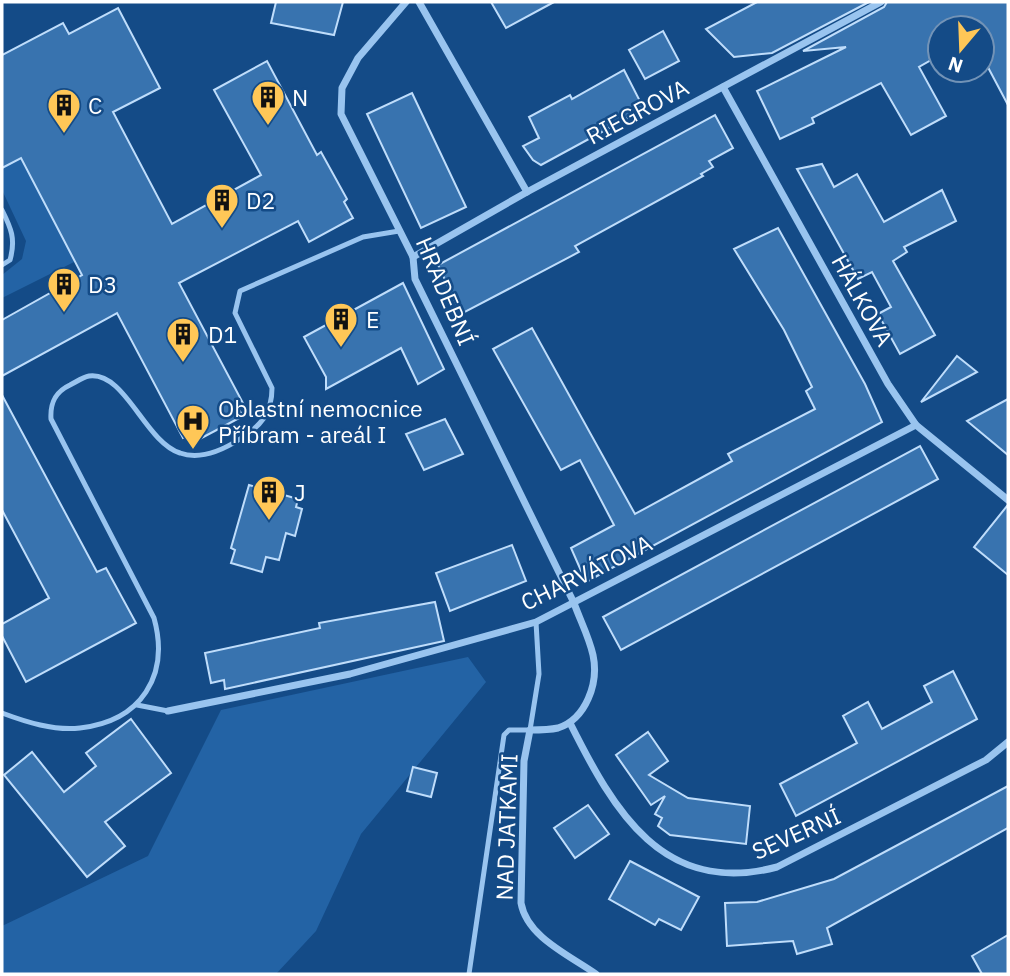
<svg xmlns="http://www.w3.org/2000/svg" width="1010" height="976" viewBox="0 0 1010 976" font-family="'IBM Plex Sans',sans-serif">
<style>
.green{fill:#2363a5}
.building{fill:#3873af;stroke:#bfddfb;stroke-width:2}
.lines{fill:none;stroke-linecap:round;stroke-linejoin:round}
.lane{stroke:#99c4ef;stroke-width:5}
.street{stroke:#99c4ef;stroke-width:7}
.labels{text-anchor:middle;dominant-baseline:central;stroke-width:5;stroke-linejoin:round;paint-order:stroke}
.poi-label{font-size:23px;fill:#fff;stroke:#144b87;text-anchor:start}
.street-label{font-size:23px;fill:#fff;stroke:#144b87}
</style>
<rect width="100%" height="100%" fill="#144b87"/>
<g class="green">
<polygon points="21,158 69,250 80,259 2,298 2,275 22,259 26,241 2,190 2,168"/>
<polygon points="468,657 486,682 361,834 316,931 276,974 2,974 2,926 148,856 221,710"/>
</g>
<g class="building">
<polygon points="276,2 343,2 334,35 271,23"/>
<polygon points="491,2 554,2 506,28"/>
<polygon points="757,2 869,2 772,53 734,57 706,29"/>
<polygon points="887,2 1008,2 1008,105 982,56 982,28 940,28 940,55 919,67 946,116 911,135 881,83 812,118 814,123 780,139 757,91 846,47 803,51 884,7"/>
<polygon points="118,8 160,88 113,112 172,224 261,175 214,90 267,61 317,155 321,152 347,199 344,202 353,218 309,242 298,221 179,283 244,405 238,408 243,416 194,442 191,434 183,438 117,313 2,376 2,320 82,275 21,158 2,168 2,55 63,23 69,34"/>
<polygon points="663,31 679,61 645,79 629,50"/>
<polygon points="624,70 644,109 541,165 533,160 523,146 539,138 529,117 570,95 572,99"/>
<polygon points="412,93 466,207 421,228 367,114"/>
<polygon points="715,115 733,148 709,161 713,167 701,174 703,176 575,246 579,252 461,314 438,265"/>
<polygon points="822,164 834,187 857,174 884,222 942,190 956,221 904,247 907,252 893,261 935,335 900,354 878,314 891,307 872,272 858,279 797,169"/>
<polygon points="778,228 865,384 882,422 586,582 571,548 614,525 580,460 561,470 493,349 532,328 635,514 732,461 728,454 815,409 806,391 812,387 784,330 734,249"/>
<polygon points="403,283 444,369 418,384 401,348 326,389 326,377 304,337"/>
<polygon points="957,356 977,372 921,402"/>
<polygon points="2,395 97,572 106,568 136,623 26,682 2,636 2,624 49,598 2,510"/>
<polygon points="1008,399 1008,455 967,421"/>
<polygon points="445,419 463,454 424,470 406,434"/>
<polygon points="920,446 938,479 621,650 603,617"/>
<polygon points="249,485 298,499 296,507 302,509 295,536 286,533 279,560 266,557 262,572 231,563 235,550 231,548"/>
<polygon points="1007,506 1008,506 1008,575 974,547"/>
<polygon points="512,545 526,581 450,611 436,573"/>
<polygon points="435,602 444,641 225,689 224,680 211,683 205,653 320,628 319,623"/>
<polygon points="953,671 977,719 796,816 780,784 857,743 843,716 868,702 882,729 932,702 924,686"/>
<polygon points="131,719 171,773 105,822 125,846 87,877 4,775 32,752 64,792 96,766 86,753"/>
<polygon points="648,732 668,761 649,775 688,798 750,806 746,844 670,835 658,826 662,818 655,814 665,796 651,805 616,755"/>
<polygon points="413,767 437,773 431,797 407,791"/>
<polygon points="1008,786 1008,828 827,928 832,944 797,954 793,941 727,946 725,903 757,902 834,879"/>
<polygon points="588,805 609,834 575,858 554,828"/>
<polygon points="630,861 699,897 681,930 659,919 655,925 609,899"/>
<polygon points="1008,935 1008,974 982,974 972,956"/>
</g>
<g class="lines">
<g class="lane">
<path d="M2,210C11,228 16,239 10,260L2,265"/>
<polyline points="137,705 168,711"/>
<path d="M2,713C26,722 54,731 80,728C141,721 170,676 154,618L51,419C50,403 55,392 70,385C76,382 83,377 89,376C125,371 145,442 180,453C200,460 223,450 240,439C261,426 272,413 272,388L235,313L240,291L363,237L399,231"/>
<polyline points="469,974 504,735 509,730 530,730 539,674 536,622"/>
</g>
<g class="street">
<path d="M406,2L358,58L342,88L341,114L413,257L415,279L574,603C580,620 589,637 593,655C599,683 586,719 558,728C549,730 539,730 530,730L524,761L521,903C527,937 569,955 596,974"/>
<polyline points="419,2 527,192"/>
<polyline points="723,87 888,384 916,425 1008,500"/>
<polyline points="413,257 527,192 881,2"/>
<polyline points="168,711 350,674 536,622 916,425"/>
<path d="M570,723C614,811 663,897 777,867L986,760L1008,742"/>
</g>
</g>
<defs>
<symbol id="building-pin" viewBox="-11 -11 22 30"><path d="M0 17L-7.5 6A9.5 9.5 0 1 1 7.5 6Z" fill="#ffc757" stroke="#144b87"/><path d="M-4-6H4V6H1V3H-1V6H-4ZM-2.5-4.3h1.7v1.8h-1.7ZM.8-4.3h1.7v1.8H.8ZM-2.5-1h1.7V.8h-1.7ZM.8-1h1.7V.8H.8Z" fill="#111"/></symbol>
<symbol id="hospital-pin" viewBox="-11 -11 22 30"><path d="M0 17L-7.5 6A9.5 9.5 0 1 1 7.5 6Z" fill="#ffc757" stroke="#144b87"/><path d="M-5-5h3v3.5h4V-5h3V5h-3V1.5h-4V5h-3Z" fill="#111"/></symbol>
</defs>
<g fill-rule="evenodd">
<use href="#building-pin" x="249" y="78" width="38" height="52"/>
<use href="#building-pin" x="45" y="86" width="38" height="52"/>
<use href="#building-pin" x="203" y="181" width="38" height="52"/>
<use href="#building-pin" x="45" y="265" width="38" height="52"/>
<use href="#building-pin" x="322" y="300" width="38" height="52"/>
<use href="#building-pin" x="164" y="315" width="38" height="52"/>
<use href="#hospital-pin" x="174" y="402" width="38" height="52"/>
<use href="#building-pin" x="250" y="473" width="38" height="52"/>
</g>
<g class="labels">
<g class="poi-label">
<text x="292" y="97">N</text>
<text x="88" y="105">C</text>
<text x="246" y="200">D2</text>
<text x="88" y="284">D3</text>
<text x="366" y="319">E</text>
<text x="208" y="334">D1</text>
<text x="218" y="408">Oblastní nemocnice<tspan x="218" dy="26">Příbram - areál I</tspan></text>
<text x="294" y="492">J</text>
</g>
<g class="street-label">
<text transform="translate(637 111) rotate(-28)">RIEGROVA</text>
<text transform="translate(446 291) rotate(67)">HRADEBNÍ</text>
<text transform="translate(863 300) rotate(61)">HÁLKOVA</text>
<text transform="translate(586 572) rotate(-26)">CHARVÁTOVA</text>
<text transform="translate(506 827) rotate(-88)">NAD JATKAMI</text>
<text transform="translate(796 833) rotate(-24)">SEVERNÍ</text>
</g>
</g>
<rect width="1010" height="976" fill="none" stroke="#ffffff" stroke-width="7"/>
<g transform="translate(961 49) rotate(199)"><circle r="33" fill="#144b87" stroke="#7293b7" stroke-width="2"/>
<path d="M0-5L12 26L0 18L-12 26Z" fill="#ffc757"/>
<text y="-10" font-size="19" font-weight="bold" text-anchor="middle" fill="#ffffff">N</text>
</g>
</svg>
